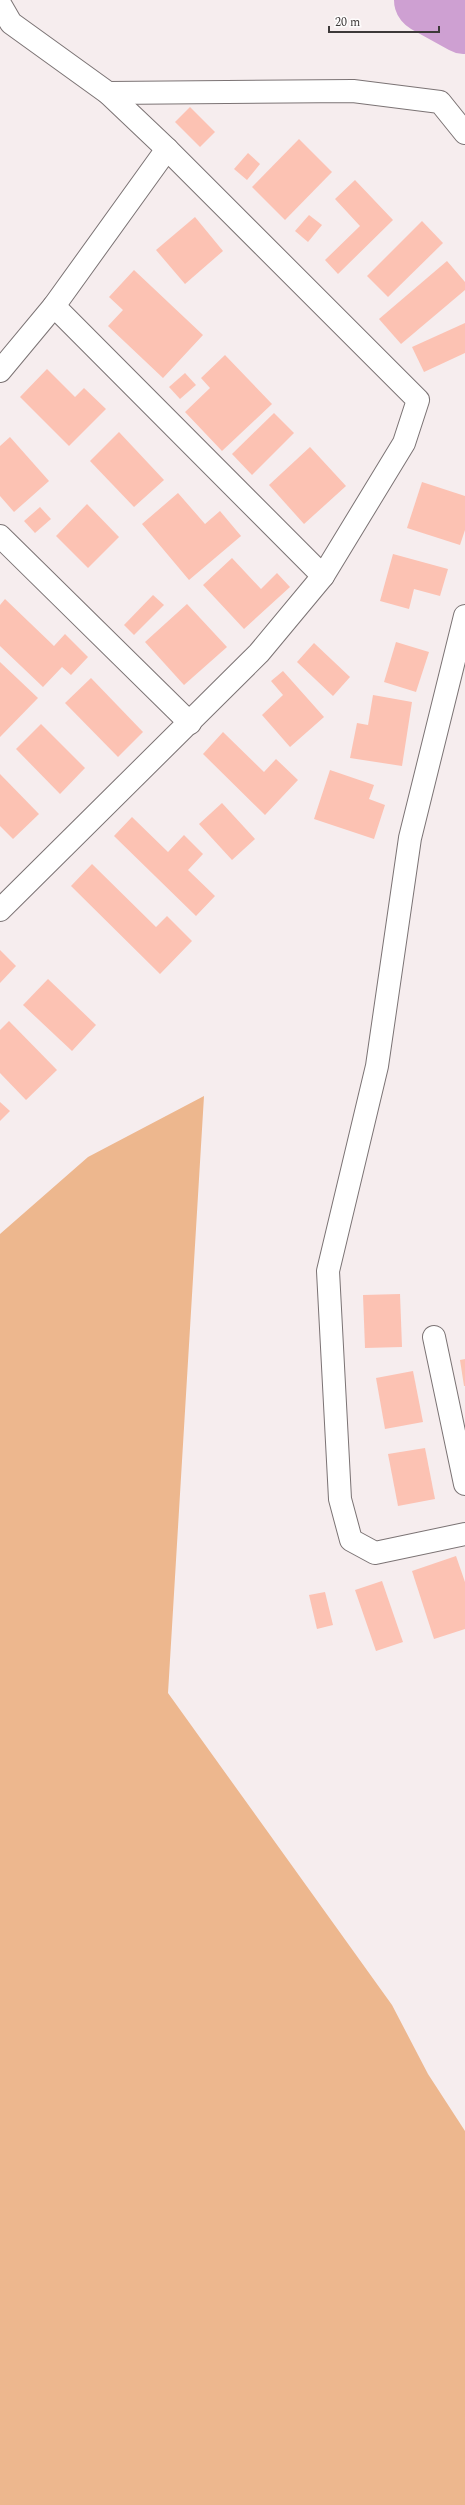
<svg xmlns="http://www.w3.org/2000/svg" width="465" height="2505" viewBox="0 0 465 2505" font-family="Spectral,serif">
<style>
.green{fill:#edb78e}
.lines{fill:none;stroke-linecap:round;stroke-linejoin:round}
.river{stroke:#cea0d2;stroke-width:66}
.building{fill:#fcc2b3}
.street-casing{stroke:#7b7374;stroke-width:24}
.street{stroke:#fff;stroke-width:22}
</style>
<rect width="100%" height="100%" fill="#f6edee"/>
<polygon class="green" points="204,1096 168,1693 392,2005 428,2074 465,2131 465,2505 0,2505 0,1234 88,1157"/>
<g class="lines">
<polyline class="river" points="427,0 465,21"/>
</g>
<g class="building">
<polygon points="190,107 215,132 200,147 175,122"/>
<polygon points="299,139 332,172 285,220 252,187"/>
<polygon points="248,153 260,164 247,180 234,169"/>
<polygon points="355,180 393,220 338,274 325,260 360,226 335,199"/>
<polygon points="309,215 322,225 308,242 295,231"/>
<polygon points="195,217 223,251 185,284 156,250"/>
<polygon points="422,221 443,243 388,297 367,276"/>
<polygon points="447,261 465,282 465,290 401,344 379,319"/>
<polygon points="134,270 203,335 163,378 108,326 123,310 109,297"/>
<polygon points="465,323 465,353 424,372 412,347"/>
<polygon points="225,355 272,404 222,451 185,412 210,388 201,378"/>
<polygon points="47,369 75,397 84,388 106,409 69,446 20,397"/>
<polygon points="185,373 196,385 180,399 169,387"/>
<polygon points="274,413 294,433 252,475 232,454"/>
<polygon points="119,432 164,480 134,507 90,461"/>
<polygon points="10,437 49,481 14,512 0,496 0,446"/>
<polygon points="310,447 346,486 304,524 269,485"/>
<polygon points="422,482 465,496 465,530 460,545 407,528"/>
<polygon points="178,493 205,524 220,511 241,536 189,580 142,524"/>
<polygon points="87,504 119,537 88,568 56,536"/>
<polygon points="40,507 51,519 35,533 24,521"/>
<polygon points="393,554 448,569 440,596 414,589 409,609 380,601"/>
<polygon points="232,558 261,589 277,573 290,587 244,629 203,585"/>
<polygon points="153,595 164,605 134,635 124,625"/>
<polygon points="5,599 54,646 65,634 88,657 71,675 62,667 43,687 0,646 0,605"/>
<polygon points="187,604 227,647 184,685 145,642"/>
<polygon points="396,642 429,652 416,692 384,682"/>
<polygon points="314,643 350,677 333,696 297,662"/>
<polygon points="0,662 38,698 0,737"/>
<polygon points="283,671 324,717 290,747 262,715 283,695 271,681"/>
<polygon points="91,678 143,732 118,757 65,703"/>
<polygon points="373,695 412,702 402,766 350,758 357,723 368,725"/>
<polygon points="41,724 85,768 60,794 16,749"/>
<polygon points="223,732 264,772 276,759 298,780 265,815 203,754"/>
<polygon points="330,770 374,785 369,799 385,805 374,839 314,819"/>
<polygon points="0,774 39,814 13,839 0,826"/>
<polygon points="222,803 255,839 232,860 199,824"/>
<polygon points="132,817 168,852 184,835 203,854 188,870 215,896 196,916 114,836"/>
<polygon points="92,864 156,927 167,916 192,941 160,974 71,886"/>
<polygon points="0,950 16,966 0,983"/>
<polygon points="48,979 96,1025 72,1051 23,1005"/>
<polygon points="9,1021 57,1070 26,1100 0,1073 0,1030"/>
<polygon points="0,1102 10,1111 0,1121"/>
<polygon points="400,1294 402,1347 365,1348 363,1295"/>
<polygon points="465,1359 465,1386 464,1386 460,1360"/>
<polygon points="413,1371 423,1422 385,1429 376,1378"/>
<polygon points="425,1448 435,1499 398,1506 388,1454"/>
<polygon points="456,1556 465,1582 465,1629 434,1639 412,1571"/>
<polygon points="382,1581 403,1642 376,1651 355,1590"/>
<polygon points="325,1592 333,1625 317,1629 309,1595"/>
</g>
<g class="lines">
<defs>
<g id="street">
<polyline points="0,4 11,23 108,93 167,149 418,400 404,443 323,576 259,653 0,910"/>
<polyline points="108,93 353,91 440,102 465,133"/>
<polyline points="54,306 323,576"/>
<polyline points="0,371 54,306 167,149"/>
<polyline points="0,536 190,723"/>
<polyline points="465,616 410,838 377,1066 328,1271 340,1499 351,1540 375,1553 465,1534"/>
<polyline points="434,1337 465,1484"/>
</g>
</defs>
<use href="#street" class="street-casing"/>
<use href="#street" class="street"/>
</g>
<path d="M329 26v6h110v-6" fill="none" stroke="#3d3939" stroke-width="2"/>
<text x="335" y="26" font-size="12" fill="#3d3939" stroke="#fefcfc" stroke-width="3" paint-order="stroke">20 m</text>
</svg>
